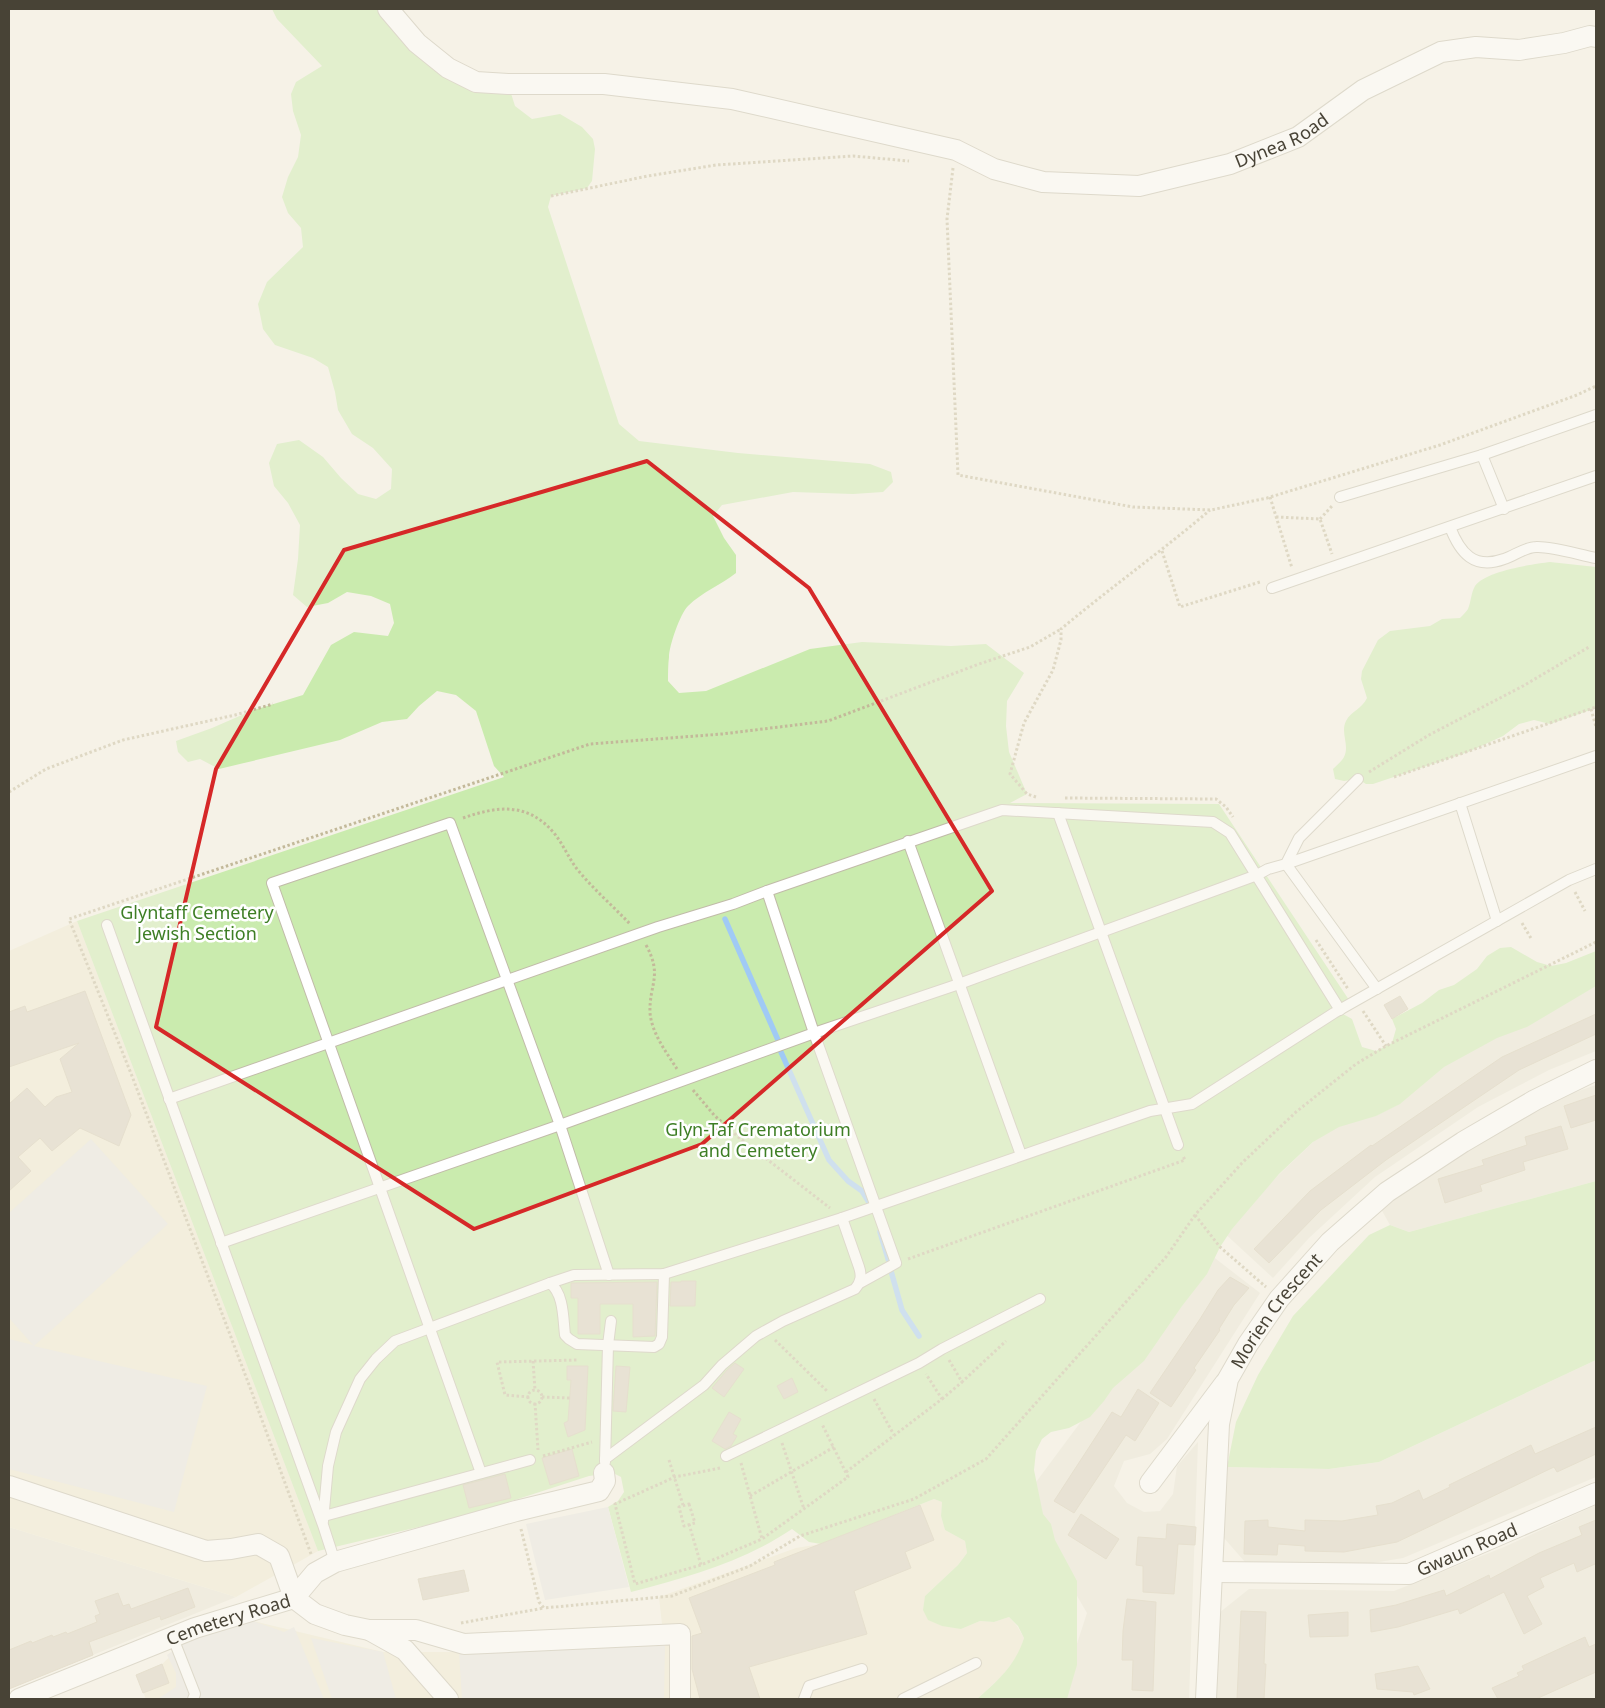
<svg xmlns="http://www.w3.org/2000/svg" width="1605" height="1708" viewBox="0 0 1605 1708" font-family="'Noto Sans',sans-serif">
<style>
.residential{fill:#e9e5d5}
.education{fill:#efe9d0}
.green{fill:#caebae}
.parking{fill:#e6e4df}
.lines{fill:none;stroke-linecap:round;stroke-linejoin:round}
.stream{stroke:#a0caf5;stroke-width:5.5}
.building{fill:#d7cfbc;stroke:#d2c8af}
.service-casing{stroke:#c1bba9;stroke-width:12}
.minor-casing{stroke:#c1bba9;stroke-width:22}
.path{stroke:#c3b99a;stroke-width:3;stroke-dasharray:2.5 2.5;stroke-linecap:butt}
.service{stroke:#fff;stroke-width:10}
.minor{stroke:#fff;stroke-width:20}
.marked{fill:none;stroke:#d62828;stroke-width:4;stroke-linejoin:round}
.labels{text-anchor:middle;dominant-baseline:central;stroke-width:5;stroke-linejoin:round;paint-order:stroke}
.street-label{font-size:18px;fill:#484336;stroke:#fff}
.park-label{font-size:18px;fill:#3e7e25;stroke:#fff}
</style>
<rect width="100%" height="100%" fill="#f5f2e7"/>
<g class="residential">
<polygon points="1596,969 1596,1051 1549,1070 1478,1107 1375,1177 1309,1238 1273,1278 1221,1230 1330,1126"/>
<polygon points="1596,1085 1596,1181 1409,1232 1390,1225 1381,1209 1457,1154 1567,1095"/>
<polygon points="1207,1252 1260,1293 1167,1439 1150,1454 1124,1461 1114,1486 1127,1503 1144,1512 1160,1511 1173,1494 1177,1466 1198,1442 1189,1699 1059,1699 1087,1613 1022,1501"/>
<polygon points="1596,1360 1596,1477 1403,1558 1367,1564 1245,1562 1224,1538 1227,1467 1329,1469 1379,1462"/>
<polygon points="1596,1505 1596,1699 1216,1699 1219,1613 1249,1589 1394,1591 1504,1547"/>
<polygon points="9,1527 236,1597 9,1689"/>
</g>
<g class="education">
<polygon points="77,921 318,1551 236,1597 9,1527 9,951"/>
<polygon points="934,1499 942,1502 941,1516 945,1530 965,1541 967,1553 958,1565 925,1596 961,1629 980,1621 994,1622 1009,1617 1017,1626 1024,1638 1019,1653 1003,1675 977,1699 146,1699 136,1675 162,1664 188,1640 217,1629 253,1621 383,1652 463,1652 664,1642 659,1597 796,1548 821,1544"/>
</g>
<g class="green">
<path d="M272,9H388L448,68L508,84L515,106L532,119L560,114L582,127L593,139L595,149L592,181L587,188L551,196L548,207L619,424L639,441L738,453L870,464L891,472L893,482L883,492L853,494L793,492L722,505L713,516L724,538L736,555V573C721,585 702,592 688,606C680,614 669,646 669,657C668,665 668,673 668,681L679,693L706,691L810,649L862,642L951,646L986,644L1024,673L1007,701L1006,726L1009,752L1027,794L1010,803L1219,804L1351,1003L1343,1014L1352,1019L1362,1047L1376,1051L1392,1043L1396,1029L1392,1019L1422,1003L1439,990L1454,985L1477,969L1487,956L1500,948L1511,947L1537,962L1551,966L1566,963L1596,951V986L1527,1027L1497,1038L1444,1067L1400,1104L1376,1116L1339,1127L1313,1142L1279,1174L1232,1229L1220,1247L1207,1274L1182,1306L1144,1361L1113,1388L1104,1401L1090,1417L1069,1428L1051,1432L1042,1439L1036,1451L1034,1470L1043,1514L1051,1524L1055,1540L1077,1581V1665L1067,1699H977C998,1680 1015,1666 1024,1638L1018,1626L1009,1617L994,1622L980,1621L961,1629L942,1626L928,1620L923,1610L925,1596L958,1565L967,1553L965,1541L945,1530L941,1516L942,1502L934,1499L821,1544L809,1542L792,1529C743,1562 688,1577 631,1592L608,1507L618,1501L624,1492L621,1477L613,1473L589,1476L469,1515L318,1551L77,921L504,777L494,766L476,711L456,695L437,691L419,706L407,719L382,722L340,740L219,769L200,759L188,762L178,752L176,741L212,728L251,711L303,695L331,645L354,632L388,636L394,623L390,604L371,596L347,592L328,603L307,607L293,595L298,559L300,525L288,503L274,486L269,463L277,444L299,440L323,457L341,478L358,494L376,499L391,489L392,469L373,448L352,434L338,410L335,392L328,367L313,358L275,345L263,329L258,304L267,282L303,247L301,228L288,213L282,197L288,177L298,157L301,135L293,111L291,94L296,82L322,66L277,19Z"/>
<path d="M1550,562L1596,567V708L1550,724L1534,720L1519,724L1503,736L1468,752L1373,784H1366L1358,779L1344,781L1335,779L1333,769C1337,765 1342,761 1344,757C1350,745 1340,733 1346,721C1351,711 1362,709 1367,698L1361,679L1362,671L1378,640L1390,631L1430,626L1442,619L1460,618C1463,615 1466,612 1468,609C1471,602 1471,593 1475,586C1485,571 1533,564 1550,562Z"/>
<polygon points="1596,1181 1596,1360 1379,1462 1329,1469 1227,1467 1236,1422 1258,1375 1293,1316 1369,1235 1390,1225 1409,1232"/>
</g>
<g class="parking">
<polygon points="91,1139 168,1224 34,1346 207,1386 174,1512 9,1469 9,1339 33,1345 9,1318 9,1213"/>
<polygon points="608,1507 629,1587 545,1600 526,1524"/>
<polygon points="253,1621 284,1632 294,1627 324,1699 160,1699 159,1698 176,1687 176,1673 167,1655 188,1640 217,1629"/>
<polygon points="311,1638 383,1652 396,1699 332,1699"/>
<polygon points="665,1643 664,1699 462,1699 459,1652"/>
</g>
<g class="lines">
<g class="stream">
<polyline points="725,919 778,1040"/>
<polyline points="781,1052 829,1160 848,1181 862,1191 870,1204"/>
<polyline points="880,1232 889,1262"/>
<polyline points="891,1271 902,1310 919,1336"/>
</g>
</g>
<g class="building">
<polygon points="85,991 131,1115 119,1146 80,1128 52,1151 40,1138 18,1157 31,1171 9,1191 9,1104 27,1088 45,1107 56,1097 72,1092 60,1059 79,1043 9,1067 9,1012 25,1006 27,1012"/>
<polygon points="1400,996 1408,1009 1392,1019 1384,1005"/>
<polygon points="1596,1014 1596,1034 1519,1070 1386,1160 1321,1210 1269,1263 1254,1249 1310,1191 1371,1145 1372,1146 1502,1057"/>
<polygon points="1596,1095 1596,1120 1571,1128 1564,1106"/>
<polygon points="1561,1126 1568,1149 1523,1162 1525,1170 1480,1185 1482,1191 1445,1203 1438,1179 1484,1165 1482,1160 1527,1145 1525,1137"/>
<polygon points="1230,1277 1249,1288 1234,1305 1219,1329 1220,1330 1194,1368 1196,1370 1171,1407 1150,1393 1200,1319 1218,1290"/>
<polygon points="681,1281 696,1281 695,1306 670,1306 671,1282 681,1282"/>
<polygon points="657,1282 655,1336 633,1337 633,1304 600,1304 600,1334 578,1334 578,1298 571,1298 571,1283"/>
<polygon points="735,1363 744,1369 724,1397 712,1388 727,1370"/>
<polygon points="567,1366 588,1366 585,1430 568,1437 564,1423 568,1421 571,1380 567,1380"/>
<polygon points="616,1366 630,1367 626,1412 613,1411"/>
<polygon points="792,1378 798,1392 784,1399 777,1386"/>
<polygon points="1138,1389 1159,1403 1135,1441 1126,1435 1074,1513 1054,1501 1112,1412 1121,1417"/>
<polygon points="729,1412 741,1419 733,1434 737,1436 731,1446 725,1449 712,1441"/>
<polygon points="1596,1427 1596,1454 1557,1472 1554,1467 1397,1542 1344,1552 1305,1551 1305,1546 1278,1544 1277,1555 1244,1554 1245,1521 1268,1520 1268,1527 1305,1531 1305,1520 1342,1521 1378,1515 1376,1506 1392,1503 1419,1490 1423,1500 1450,1487 1449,1485 1531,1445 1535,1454"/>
<polygon points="572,1449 579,1476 550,1485 542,1458"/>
<polygon points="505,1474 511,1498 469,1508 463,1485"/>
<polygon points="920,1505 934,1540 905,1552 911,1568 854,1591 867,1634 749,1667 760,1699 700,1699 692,1669 692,1636 702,1633 689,1598 775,1565 774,1562"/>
<polygon points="1081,1514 1119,1539 1106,1559 1068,1535"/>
<polygon points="1596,1520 1596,1567 1595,1564 1577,1572 1574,1563 1540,1578 1544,1587 1527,1596 1542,1624 1524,1634 1504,1592 1460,1614 1458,1609 1398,1627 1371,1632 1370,1610 1396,1605 1444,1590 1446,1596 1489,1575 1490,1579 1539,1553 1582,1535 1579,1527"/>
<polygon points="1167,1524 1196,1527 1195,1545 1178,1544 1174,1594 1143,1592 1143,1566 1136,1565 1138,1537 1166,1539"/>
<polygon points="464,1570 469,1591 423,1600 418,1579"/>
<polygon points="188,1588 195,1607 161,1620 160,1616 89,1642 93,1655 9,1689 9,1650 31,1641 32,1643 52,1635 53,1637 66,1632 67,1634 97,1622 95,1616 100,1614 95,1601 118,1593 123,1606 129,1604 131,1609"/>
<polygon points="1127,1599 1156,1602 1153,1691 1132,1690 1133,1660 1122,1660 1123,1631"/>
<polygon points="1241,1611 1266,1612 1264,1664 1266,1664 1264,1699 1237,1699"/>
<polygon points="1348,1612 1348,1636 1310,1637 1308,1615"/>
<polygon points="1585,1637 1589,1647 1596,1644 1596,1672 1536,1699 1498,1699 1492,1688 1519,1676 1517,1673 1524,1670 1522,1666"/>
<polygon points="162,1664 169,1683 143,1693 136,1675"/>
<polygon points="1418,1666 1430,1689 1414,1695 1413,1692 1377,1689 1375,1674"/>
</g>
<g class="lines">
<defs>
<g id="service">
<polyline points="1482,455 1504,509"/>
<polyline points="1340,497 1482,455 1596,415"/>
<path d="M1450,527C1460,553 1474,570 1504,559C1514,556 1525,547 1536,547C1551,546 1580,555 1596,558"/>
<polyline points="1272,588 1596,476"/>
<polyline points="1460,803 1497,921"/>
<polyline points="1058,813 1178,1145"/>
<polyline points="908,841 1021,1155"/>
<polyline points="1286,864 1377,989"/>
<polyline points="1286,864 1299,838 1358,779"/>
<polyline points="767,891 814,1033 896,1263 860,1283"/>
<polyline points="107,925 323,1525 335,1562"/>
<polyline points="169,1099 658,927 733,904 767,891 1002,810 1213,822 1230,833 1340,1010"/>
<polyline points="842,1218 1150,1111 1192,1104 1334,1013 1569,880 1596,869"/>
<polyline points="221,1243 560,1125 817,1032 959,984 1257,875 1268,869 1286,864 1596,756"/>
<path d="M550,1283L574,1275L664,1274L842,1218L859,1267C862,1276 861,1282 855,1289L783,1321L756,1336L722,1365L704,1385L605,1459"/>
<polyline points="726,1456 919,1363 942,1349 1040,1299"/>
<polyline points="605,1462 608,1345 611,1321"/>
<polyline points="481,1473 272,883 450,823 560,1125 609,1275"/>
<polyline points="324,1516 530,1460"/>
<path d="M323,1521L328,1466L336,1432L360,1379L376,1359L395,1341L550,1283C564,1294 563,1318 565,1335L569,1339L577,1344L654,1347L659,1344L662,1337L664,1274"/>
<polyline points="173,1638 195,1694 193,1699"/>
<polyline points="804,1699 809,1686 862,1669"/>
<polyline points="903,1699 976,1663"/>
</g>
<g id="minor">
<path id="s1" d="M388,9L417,43L448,68L476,82L508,84H604L732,99L956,150L994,169L1043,182L1139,186L1230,164L1298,137L1363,90L1441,52L1476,47L1519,50L1564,43L1590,36L1596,37"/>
<polyline points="1150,1483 1225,1383"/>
<polyline points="9,1486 206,1551 231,1549 258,1544 279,1556 294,1598 315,1614 345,1625 369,1630 416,1630 464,1644 680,1634 680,1699"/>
<path id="s2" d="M1212,1572L1409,1574L1596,1493"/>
<polyline points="371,1631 405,1650 448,1699"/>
<path id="s3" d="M19,1699L195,1628L294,1598L315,1573L335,1562L516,1511L599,1491L605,1481L604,1473"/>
<path id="s4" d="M1206,1699L1219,1424L1228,1379L1248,1344L1279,1299L1330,1242L1387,1192L1463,1142L1535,1100L1596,1070"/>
</g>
</defs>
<use href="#service" class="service-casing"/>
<use href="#minor" class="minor-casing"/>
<g class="path">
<polyline points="953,168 947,219 958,475 1133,507 1211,510 1267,498 1440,445 1577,395 1596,386"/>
<polyline points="551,196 648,176 716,165 853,156 909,161"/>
<polyline points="1270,497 1292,568"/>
<polyline points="1276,517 1320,519 1332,554"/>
<polyline points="1320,519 1332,506"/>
<polyline points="1162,551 1180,607 1260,582"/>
<polyline points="1591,709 1596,727"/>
<polyline points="1369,772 1429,735 1523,686 1589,647"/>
<polyline points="1394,777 1596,707"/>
<polyline points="9,792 46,769 123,740 235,715 273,704"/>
<path d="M1036,797L1027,794L1010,774L1024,723L1053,670L1061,640V629C1110,588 1162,551 1210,510"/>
<polyline points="1065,798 1216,799 1226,807 1233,817"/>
<path d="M463,818C497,806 528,802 554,833C563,844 568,857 577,869C593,889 613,906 630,924"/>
<polyline points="1575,892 1585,911"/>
<polyline points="1522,923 1532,940"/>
<polyline points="1316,940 1348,989"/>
<path d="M646,945C663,976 649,984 650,1013C652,1034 667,1053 677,1069"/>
<polyline points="1363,1011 1386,1046"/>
<polyline points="693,1090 714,1115 737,1136 830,1208"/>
<polyline points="1195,1215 1220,1247 1266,1287"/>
<polyline points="908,1259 1185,1160 1183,1156"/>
<polyline points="775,1340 828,1392"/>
<polyline points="949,1360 962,1382 1006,1341"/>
<polyline points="533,1361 535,1390"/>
<circle cx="535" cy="1397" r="7"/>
<polyline points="529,1397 505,1395 497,1362 578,1360"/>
<polyline points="542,1397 570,1398"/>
<polyline points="874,1399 894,1435"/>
<polyline points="942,1399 962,1382"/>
<polyline points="535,1403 538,1450"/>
<polyline points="782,1443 804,1509"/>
<polyline points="543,1456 592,1442"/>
<polyline points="669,1460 683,1505"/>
<polyline points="741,1463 762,1539"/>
<polyline points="720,1468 675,1477 615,1504 635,1584 701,1565 762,1539 848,1477 822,1424"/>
<polyline points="846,1472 942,1399 926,1374"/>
<polyline points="750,1496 834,1447"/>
<polygon points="689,1504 695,1523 684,1526 679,1507"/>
<polyline points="689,1524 701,1565"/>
<polyline points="521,1529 539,1602 544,1608 672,1596 750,1566 800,1536 914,1499 986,1459 1166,1257 1195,1215 1242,1163 1296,1112 1356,1064 1386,1046 1596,942"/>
<polyline points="311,1554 251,1390 132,1076 69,919 590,744 722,734 828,721 979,664 1030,647 1061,629"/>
<polyline points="461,1623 544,1608"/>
</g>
<use href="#service" class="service"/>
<use href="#minor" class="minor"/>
</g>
<path d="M0 0H1605V1708H0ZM647,461L809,588L992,891L702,1144L474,1229L156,1027L216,769L344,550Z" fill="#f5f2e7" fill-opacity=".55" fill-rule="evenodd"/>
<path class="marked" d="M647,461L809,588L992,891L702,1144L474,1229L156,1027L216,769L344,550Z"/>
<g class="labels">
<g class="street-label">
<text stroke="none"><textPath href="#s1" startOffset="942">Dynea Road</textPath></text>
<text stroke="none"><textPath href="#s4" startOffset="405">Morien Crescent</textPath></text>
<text stroke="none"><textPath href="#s2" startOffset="260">Gwaun Road</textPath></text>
<text stroke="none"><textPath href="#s3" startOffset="224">Cemetery Road</textPath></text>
</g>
<g class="park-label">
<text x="197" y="912">Glyntaff Cemetery<tspan x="197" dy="21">Jewish Section</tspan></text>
<text x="758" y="1129">Glyn-Taf Crematorium<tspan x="758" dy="21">and Cemetery</tspan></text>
</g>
</g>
<rect width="1605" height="1708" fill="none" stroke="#484336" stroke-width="20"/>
</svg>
